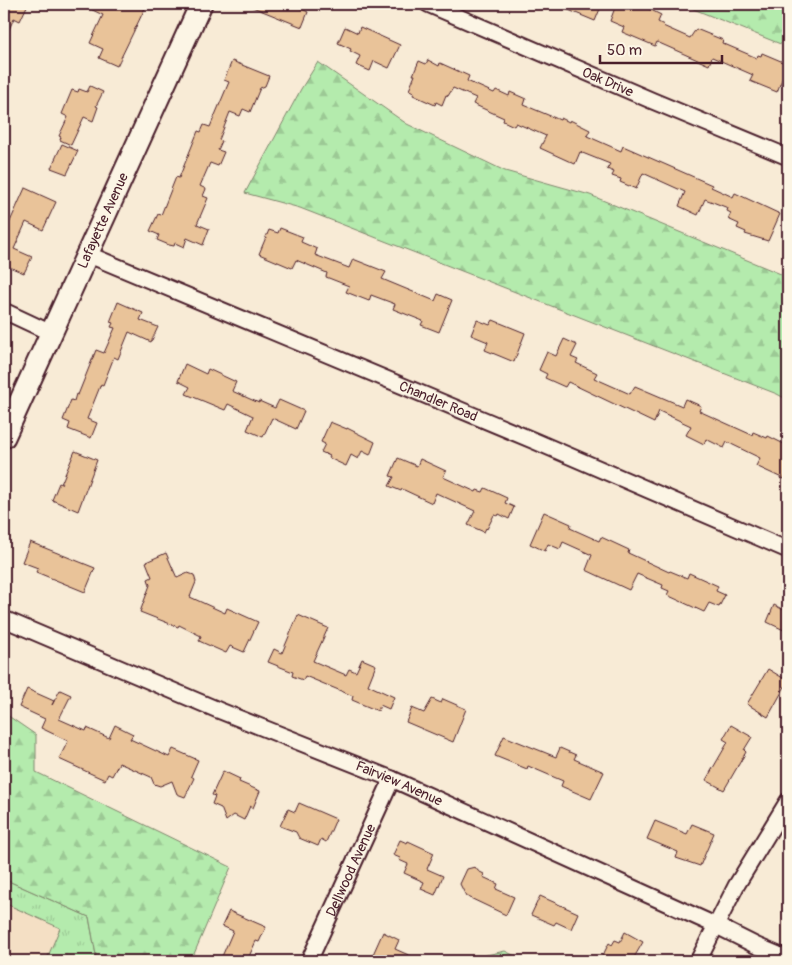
<svg xmlns="http://www.w3.org/2000/svg" width="792" height="965" viewBox="0 0 792 965" font-family="Pangolin,sans-serif">
<style>
.built{fill:#f4dfc4}
.grass{fill:url(#grass-tufts);stroke:#7f856c}
.forest{fill:url(#forest-firs);stroke:#7f856c}
.building{fill:#e9c399;stroke:#4a1f2b}
.lines{fill:none;stroke-linecap:round;stroke-linejoin:round}
.street-casing{stroke:#4a1f2b;stroke-width:19}
.secondary-casing{stroke:#4a1f2b;stroke-width:25}
.street{stroke:#fcf5e5;stroke-width:15}
.secondary{stroke:#fcf5e5;stroke-width:21}
.labels{text-anchor:middle;dominant-baseline:central;stroke-width:4;stroke-linejoin:round;paint-order:stroke}
.street-label{font-size:14px;fill:#4a1f2b;stroke:#fcf5e5}
</style>
<defs>
<pattern id="grass-tufts" width="24" height="20" patternUnits="userSpaceOnUse" patternTransform="scale(1.25)"><rect width="24" height="20" fill="#b4ebad"/><path d="M3 7l-1-3M5 7V3M7 7l1-3M15 17l-1-3M17 17v-4M19 17l1-3" fill="none" stroke="#9cc995"/></pattern>
<pattern id="forest-firs" width="22" height="20" patternUnits="userSpaceOnUse" patternTransform="scale(1.25)"><rect width="22" height="20" fill="#b4ebad"/><path d="M5 1l3.5 6h-7zM16 11l3.5 6h-7z" fill="#9cc995"/></pattern>
</defs>
<rect width="100%" height="100%" fill="#f8ebd6"/>
<filter id="ink" filterUnits="userSpaceOnUse"><feTurbulence type="fractalNoise" baseFrequency=".02" numOctaves="2"/><feDisplacementMap in="SourceGraphic" scale="10" xChannelSelector="R" yChannelSelector="G"/><feConvolveMatrix kernelMatrix="1 2 1 2 8 2 1 2 1" color-interpolation-filters="sRGB"/></filter>
<g filter="url(#ink)">
<polygon class="built" points="4,879 89,917 94,961 4,961"/>
<polygon class="grass" points="4,879 89,917 96,955 94,961 46,961 60,928 4,903"/>
<g class="forest">
<polygon points="681,4 788,4 788,47"/>
<polygon points="318,62 407,124 505,171 590,195 788,277 788,400 777,394 300,208 245,193 301,89"/>
<polygon points="4,713 36,735 36,772 231,867 191,961 94,961 96,955 89,917 4,879"/>
<polygon points="505,951 525,961 458,961"/>
</g>
<g class="building">
<polygon points="4,4 28,4 20,21 14,18 4,41"/>
<polygon points="80,4 147,4 117,66 99,58 103,49 90,43 103,15"/>
<polygon points="245,4 302,4 300,8 308,12 302,27"/>
<polygon points="554,4 602,4 595,21"/>
<polygon points="625,4 647,4 645,7 661,15 658,22 664,25 663,26 690,38 696,29 723,40 722,43 757,58 758,55 761,56 762,53 788,64 777,92 750,81 753,75 712,57 709,65 657,42 655,46 622,32 624,27 610,21 616,5 623,8"/>
<polygon points="345,27 358,33 360,27 400,45 389,68 374,61 370,71 356,65 360,56 350,51 351,49 338,43"/>
<polygon points="428,60 439,66 440,63 469,76 467,81 494,93 496,90 509,96 510,92 526,99 524,105 560,120 561,118 569,122 570,120 590,130 587,136 621,151 623,146 712,185 711,187 733,197 735,193 780,214 768,241 745,234 746,232 737,228 739,224 728,219 731,213 727,211 728,208 705,199 698,215 679,206 685,192 643,173 636,189 620,182 621,179 612,176 614,172 607,169 610,164 580,152 575,164 540,148 546,136 516,123 514,126 503,121 504,118 473,104 476,98 453,88 448,96 446,95 442,105 436,102 435,105 413,95 414,92 409,90 415,75 413,75 419,61 426,64"/>
<polygon points="232,61 269,76 265,86 260,88 250,112 243,109 240,116 230,112 219,140 222,141 218,150 224,152 218,166 210,163 200,186 206,189 203,196 208,198 197,224 209,229 203,245 187,238 184,247 175,243 174,246 169,245 157,240 159,235 150,231 158,214 161,215 176,177 179,178 198,131 201,132 204,125 210,127 229,82 224,80"/>
<polygon points="90,86 103,92 96,106 98,107 93,121 84,117 71,145 60,140 61,137 59,136 68,117 62,114 72,90 78,92 79,89 87,92"/>
<polygon points="62,144 78,151 67,174 51,168"/>
<polygon points="25,188 56,202 43,230 26,222 14,249 32,257 24,273 7,266 4,272 4,235"/>
<polygon points="280,228 303,237 301,242 317,249 315,255 349,268 353,259 386,272 382,279 435,301 438,294 452,300 439,332 421,325 423,321 393,309 395,304 371,295 369,301 346,292 349,286 326,277 327,273 296,260 292,268 259,254 269,230 278,233"/>
<polygon points="118,302 143,313 140,320 158,327 151,342 129,332 118,359 114,357 103,385 101,384 87,419 97,423 91,438 68,429 70,423 63,420 71,400 74,401 76,394 78,395 96,350 104,353 115,328 111,327 113,323 110,322"/>
<polygon points="477,320 490,325 493,320 525,333 514,362 485,350 488,342 471,335"/>
<polygon points="564,339 577,345 571,357 578,360 576,363 597,373 594,378 630,394 635,386 682,406 685,399 701,406 699,411 752,435 753,432 767,438 768,436 788,446 788,470 784,479 756,466 760,458 727,442 724,448 706,439 704,444 686,435 691,426 659,411 654,423 568,382 565,387 545,378 547,374 539,370 547,352 556,356"/>
<polygon points="185,364 206,374 208,369 236,382 232,391 259,403 259,401 275,408 279,400 304,411 296,429 272,418 263,437 247,430 253,416 228,404 225,410 186,394 190,387 178,381"/>
<polygon points="330,422 347,429 347,428 375,442 370,455 362,451 358,459 351,455 346,466 329,458 330,456 321,452 325,444 321,442"/>
<polygon points="75,451 97,460 78,511 52,500 59,483 61,484"/>
<polygon points="398,458 417,466 420,459 446,471 443,477 476,492 477,490 483,492 485,488 507,498 505,503 514,507 509,519 499,514 498,516 494,515 487,529 486,528 484,532 468,525 475,511 436,493 432,503 402,489 401,491 389,486 394,477 390,476"/>
<polygon points="544,512 571,524 570,528 599,541 601,537 629,550 628,553 669,572 670,571 687,578 689,573 718,586 716,591 725,595 719,607 709,603 704,612 667,595 669,591 662,588 663,585 637,574 629,590 586,570 592,555 563,542 560,549 548,544 545,551 530,544"/>
<polygon points="30,542 95,568 85,592 36,572 38,568 22,562"/>
<polygon points="166,553 177,578 188,573 194,575 196,582 190,597 225,613 227,608 258,622 244,652 230,646 226,653 199,641 201,636 179,625 178,627 140,612 150,585 148,579 152,577 146,562"/>
<polygon points="774,605 788,612 788,632 767,622"/>
<polygon points="298,615 328,628 313,661 346,675 349,669 356,672 362,659 376,665 368,685 394,697 389,709 380,705 378,711 352,700 353,696 305,676 303,680 292,676 293,672 268,662 274,649 282,653"/>
<polygon points="768,669 788,681 768,717 747,704"/>
<polygon points="27,689 54,701 52,705 60,690 71,695 59,719 86,731 87,728 109,738 115,725 133,734 130,739 169,757 173,749 198,760 191,776 194,778 185,797 177,794 172,781 160,786 154,784 151,777 119,763 112,776 108,774 105,780 59,759 68,741 41,728 45,719 19,707"/>
<polygon points="432,699 441,703 443,699 466,709 453,742 406,722 412,708 424,713"/>
<polygon points="731,725 752,737 744,750 746,752 724,790 706,780 728,742 723,739"/>
<polygon points="504,736 556,757 560,748 576,755 574,759 604,772 591,799 563,787 561,786 563,781 528,766 527,769 495,756"/>
<polygon points="223,771 240,779 239,782 260,791 253,808 250,806 244,820 234,815 226,821 221,808 212,804 215,796 212,795"/>
<polygon points="299,803 336,819 326,842 321,839 318,846 299,838 296,832 280,826 288,809 295,812"/>
<polygon points="655,821 687,834 692,824 714,833 700,866 676,858 678,852 647,839"/>
<polygon points="400,840 407,843 408,841 434,853 427,869 443,876 435,895 421,889 424,882 404,873 408,864 399,860 400,858 393,855"/>
<polygon points="475,867 478,871 484,874 483,877 498,884 496,889 514,897 506,915 466,896 460,884 467,869"/>
<polygon points="540,896 578,913 571,929 556,922 554,925 531,915"/>
<polygon points="229,911 266,927 259,942 256,941 247,961 220,961 233,931 222,926"/>
<polygon points="383,932 399,940 395,949 422,961 370,961"/>
<polygon points="625,932 643,942 632,961 600,961 609,943 612,945 615,940 620,942"/>
</g>
<g class="lines">
<defs>
<g id="street">
<path id="s1" d="M428,4L653,101L788,157"/>
<path id="s2" d="M87,254L537,442L788,550"/>
<polyline points="4,311 51,333"/>
<path id="s3" d="M4,619L218,710L392,779L717,926L757,946L788,959"/>
<path id="s4" d="M309,961L392,779"/>
<polyline points="698,961 736,886 788,801"/>
</g>
<g id="secondary">
<path id="s5" d="M4,437L201,4"/>
</g>
</defs>
<use href="#street" class="street-casing"/>
<use href="#secondary" class="secondary-casing"/>
<use href="#street" class="street"/>
<use href="#secondary" class="secondary"/>
</g>
</g>
<g class="labels">
<g class="street-label">
<text stroke="none"><textPath href="#s1" startOffset="196">Oak Drive</textPath></text>
<text stroke="none"><textPath href="#s5" startOffset="238">Lafayette Avenue</textPath></text>
<text stroke="none"><textPath href="#s2" startOffset="381">Chandler Road</textPath></text>
<text stroke="none"><textPath href="#s3" startOffset="428">Fairview Avenue</textPath></text>
<text stroke="none"><textPath href="#s4" startOffset="100">Dellwood Avenue</textPath></text>
</g>
</g>
<rect width="792" height="965" fill="none" stroke="#fcf5e5" stroke-width="20"/>
<rect x="10" y="10" width="772" height="945" fill="none" stroke="#4a1f2b" stroke-width="2" filter="url(#ink)"/>
<path d="M600 55v8h122v-8" fill="none" stroke="#4a1f2b" stroke-width="2.5"/>
<text x="607" y="55" font-size="15" fill="#4a1f2b" stroke="#fcf5e5" stroke-width="4" paint-order="stroke">50 m</text>
</svg>
